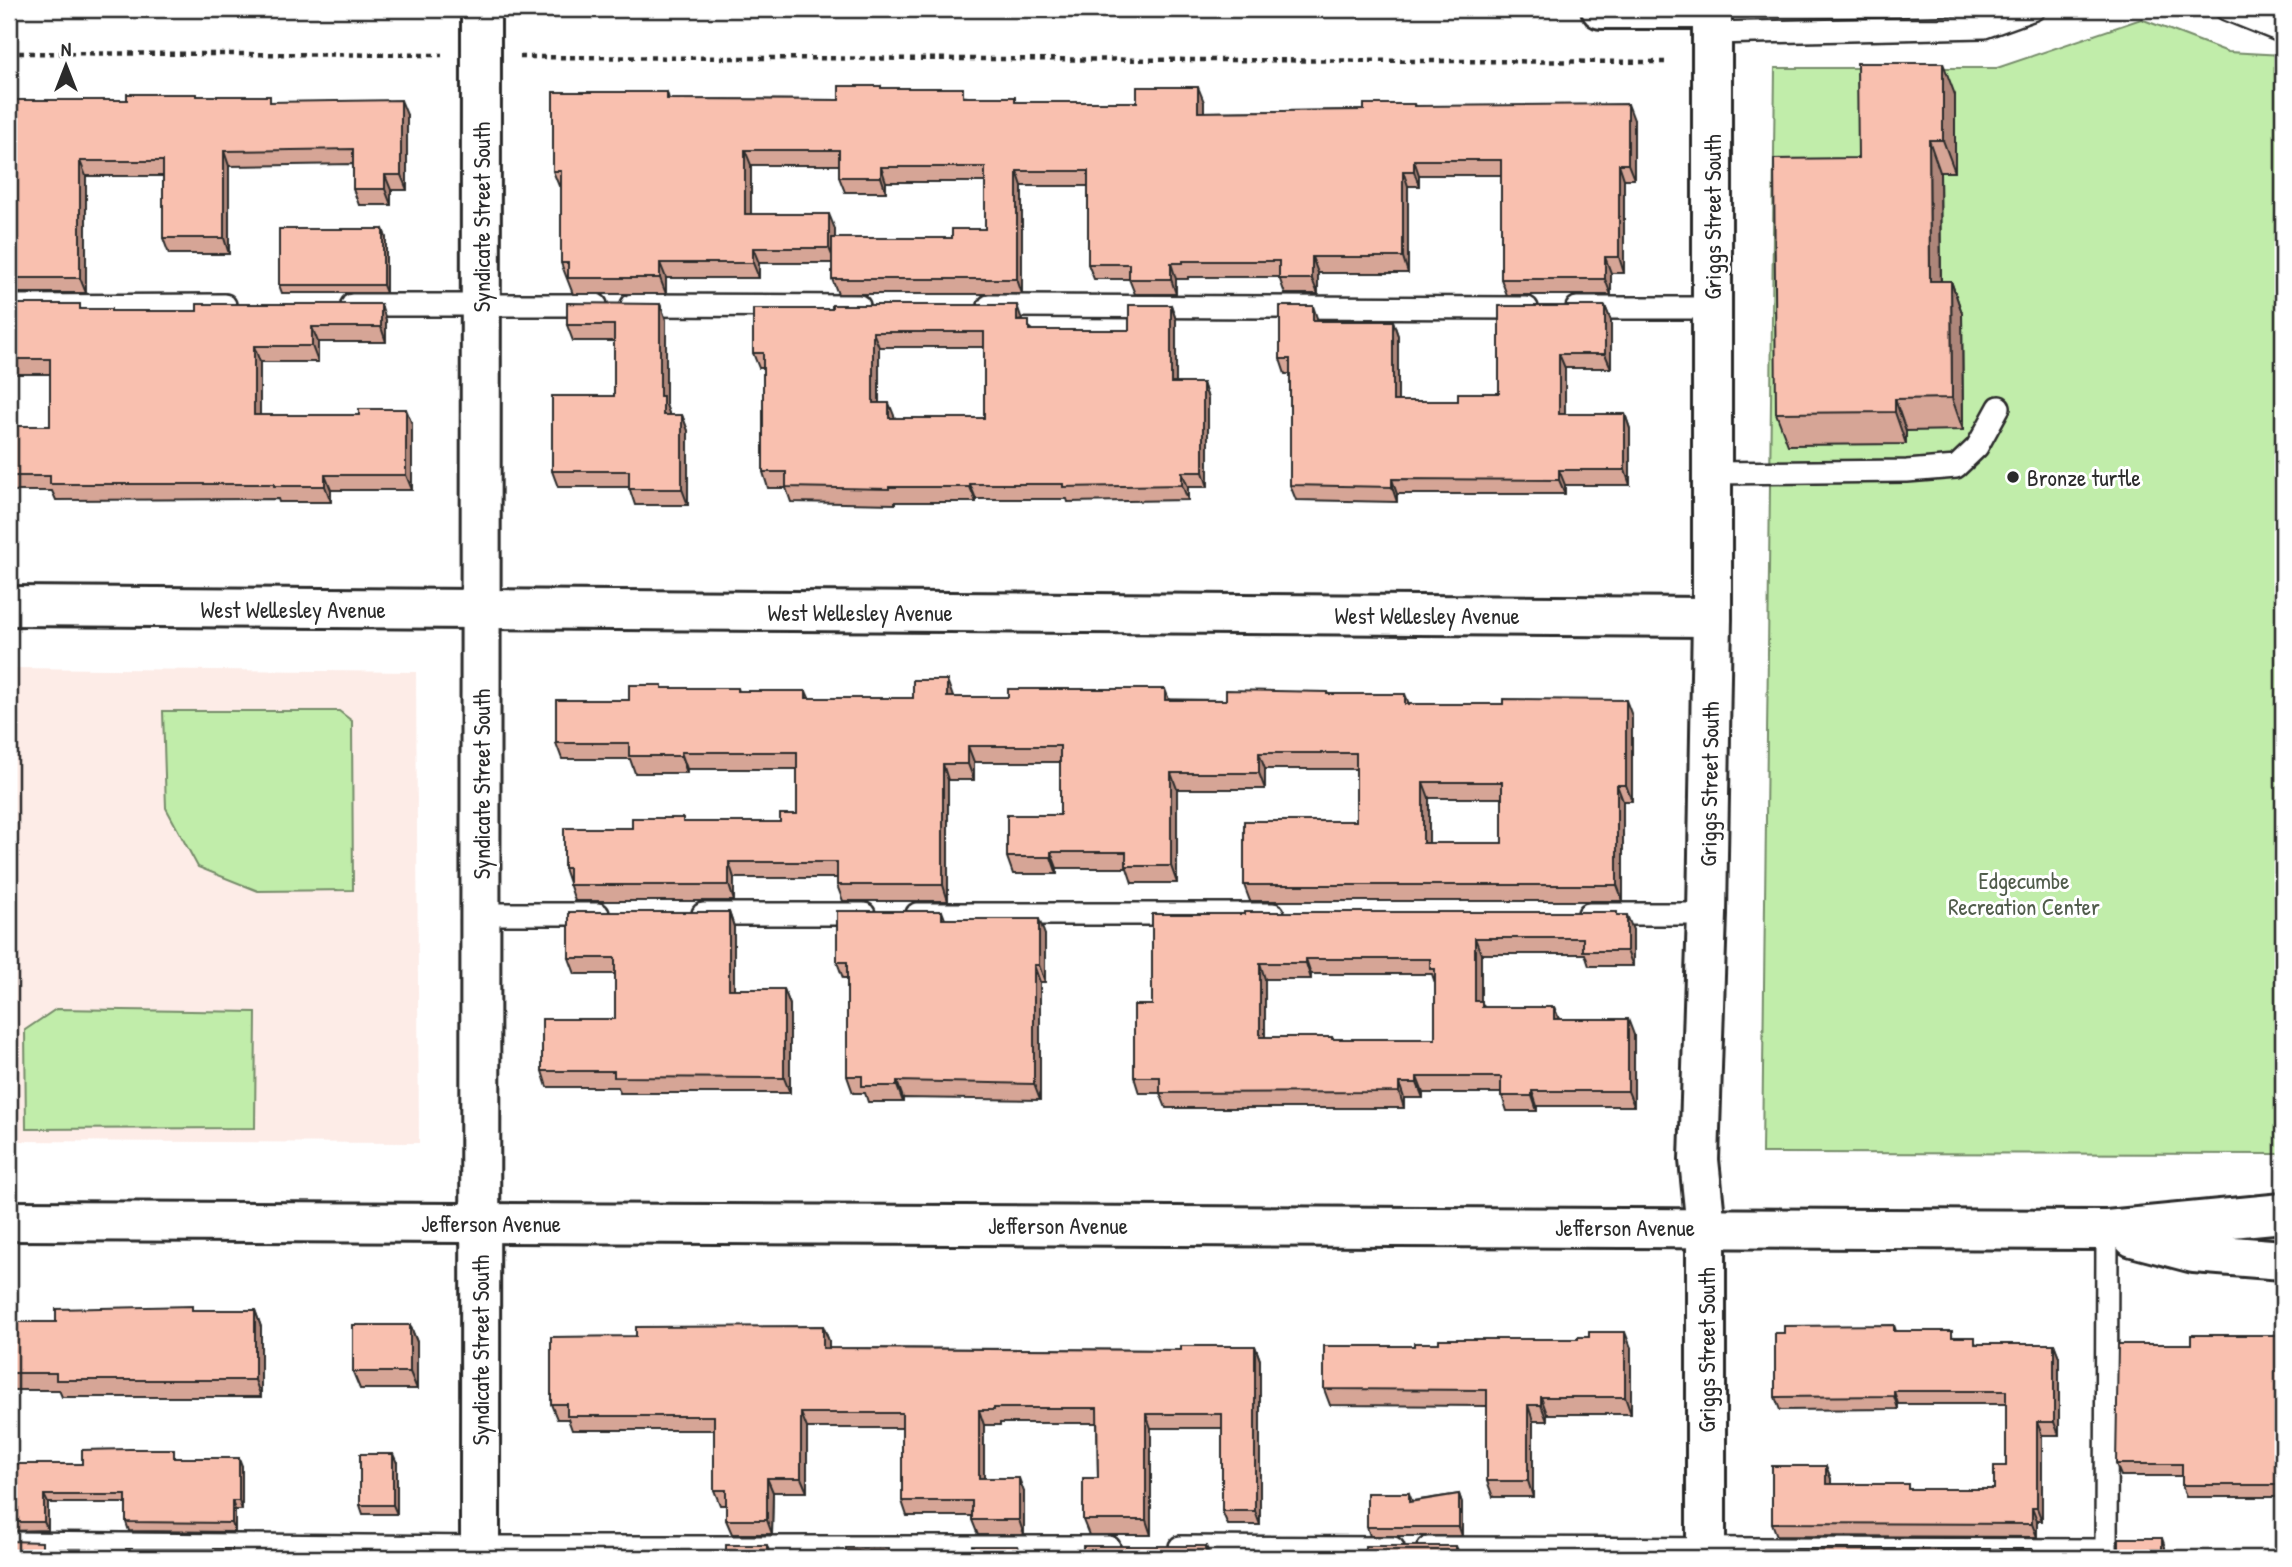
<svg xmlns="http://www.w3.org/2000/svg" width="2292" height="1567" viewBox="0 0 2292 1567" font-family="'Patrick Hand',sans-serif">
<style>
.built{fill:#fdece7}
.green{fill:#c1edaa;stroke:#768c6a;stroke-width:2}
.lines{fill:none;stroke-linecap:round;stroke-linejoin:round}
.service-casing{stroke:#2b2b2b;stroke-width:26}
.minor-casing{stroke:#2b2b2b;stroke-width:44}
.path{stroke:#2b2b2b;stroke-width:4.5;stroke-dasharray:5 5;stroke-linecap:butt}
.service{stroke:#fff;stroke-width:21}
.minor{stroke:#fff;stroke-width:38}
.wall{fill:#d6a596;stroke:#2b2b2b;stroke-width:2;fill-rule:evenodd}
.shaded-wall{fill:#ae867a;stroke:#2b2b2b;stroke-width:2}
.building{fill:#f9c0af;stroke:#2b2b2b;stroke-width:2;fill-rule:evenodd}
.poi-dot{fill:#2b2b2b;stroke:#fff;stroke-width:2.5}
.labels{text-anchor:middle;dominant-baseline:central;stroke-width:6;stroke-linejoin:round;paint-order:stroke}
.street-label{font-size:23px;fill:#2b2b2b;stroke:#fff}
.poi-label{font-size:23px;fill:#2b2b2b;stroke:#fff;text-anchor:start}
.park-label{font-size:23px;fill:#505c4b;stroke:#fff}
</style>
<rect width="100%" height="100%" fill="#fff"/>
<filter id="ink" filterUnits="userSpaceOnUse"><feTurbulence type="fractalNoise" baseFrequency=".0143" numOctaves="2"/><feDisplacementMap in="SourceGraphic" scale="14" xChannelSelector="R" yChannelSelector="G"/><feConvolveMatrix kernelMatrix="1 2 1 2 8 2 1 2 1" color-interpolation-filters="sRGB"/></filter>
<g filter="url(#ink)">
<polygon class="built" points="9,668 416,672 419,1143 9,1141"/>
<g class="green">
<polygon points="2141,19 2228,52 2283,55 2283,1154 1762,1153 1775,68 1997,68"/>
<polygon points="163,711 339,711 352,721 353,890 258,891 198,867 166,808"/>
<polygon points="56,1009 256,1012 255,1128 26,1129 25,1030"/>
</g>
<g class="lines">
<defs>
<g id="service">
<polyline points="2226,9 2283,32"/>
<polyline points="1712,33 1984,27 2034,9"/>
<polyline points="352,305 596,305"/>
<polyline points="632,305 859,306"/>
<polyline points="9,306 225,305"/>
<polyline points="989,306 1527,308"/>
<polyline points="1577,308 1712,308"/>
<polyline points="1712,473 1907,471 1956,467 1977,447 1999,407"/>
<polyline points="481,914 598,914"/>
<polyline points="703,914 864,914"/>
<polyline points="917,914 1273,914"/>
<polyline points="1589,914 1707,914"/>
<polyline points="9,1543 480,1547 1109,1547"/>
<polyline points="1180,1547 1393,1548"/>
<polyline points="1428,1548 2106,1550"/>
<polyline points="2106,1558 2107,1230"/>
</g>
<g id="minor">
<polyline points="1601,9 1712,9"/>
<polyline points="9,606 1712,617"/>
<polyline points="9,1221 2107,1230 2283,1213"/>
<polyline points="2133,1237 2194,1253 2283,1260"/>
<polyline points="480,1558 481,9"/>
<polyline points="1706,1558 1706,1228 1699,1160 1707,914 1712,617 1712,9"/>
</g>
</defs>
<use href="#service" class="service-casing"/>
<use href="#minor" class="minor-casing"/>
<g class="path">
<polyline points="9,53 442,55"/>
<polyline points="520,57 1668,62"/>
</g>
<use href="#service" class="service"/>
<use href="#minor" class="minor"/>
</g>
<g class="wall">
<path d="M881,86V88L1017,102H1204V112L1364,110L1414,104L1415,106L1634,120V179H1624V273H1611V295H1507L1501,279V175H1419V186H1408V273H1318V294H1285L1279,277H1188V279H1176V294H1135L1129,279H1094L1088,264V186H1022V294H838L832,279V263H759V278H666V294H573L561,263V186H559L553,171L667,92L669,99L839,100ZM751,165H839V177L845,192H886V182H985V229L952,238H835V229L751,214Z"/>
<polygon points="1955,95 1955,172 1940,172 1941,281 1951,281 1962,313 1963,430 1906,431 1906,444 1788,445 1776,413 1858,158"/>
<polygon points="196,96 272,102 407,115 407,190 391,190 391,205 359,205 353,189 353,164 229,166 229,254 169,254 163,238 163,176 86,176 86,293 9,293 9,100 127,100"/>
<polygon points="383,229 386,238 386,293 282,293 279,285"/>
<polygon points="9,304 112,311 386,320 386,342 318,342 318,362 260,362 260,415 412,424 412,490 331,490 331,502 279,502 278,499 56,500 52,491 9,491 9,426 50,426 50,374 9,374"/>
<polygon points="660,304 666,320 666,405 669,415 682,415 688,431 688,505 635,505 629,487 558,487 552,471 614,396 614,341 573,341 567,325"/>
<path d="M1171,305L1176,320V383H1203L1208,399V487H1188V500L1068,502L1067,499H976V502H895V504L791,502L786,488H768L763,472V368H759L753,353V309L1022,321L1033,330H1129ZM879,347H984V418H895L879,403Z"/>
<polygon points="1605,306 1611,321 1611,368 1565,368 1565,414 1625,414 1630,429 1630,485 1565,485 1565,494 1397,494 1397,502 1296,500 1290,485 1290,374 1285,374 1280,359 1318,321 1393,321 1398,336 1398,401 1458,401 1499,393"/>
<path d="M662,688H738L739,691H806L809,698H913L953,697L1226,700L1327,692L1328,694H1405L1409,704L1632,716V801H1623V901H1250L1244,885L1356,821V769H1265V789H1177V883H1132L1127,868H1057V874H1013L1007,857L1060,815V762H974V780H948V901H843L837,885V878H734V901H575L564,868L632,828L684,822H780L797,814V769H687V773H635L630,759H562L556,743L629,700ZM1429,798H1502V843H1429Z"/>
<polygon points="942,911 945,919 1045,935 1045,982 1040,982 1040,1100 903,1098 903,1102 868,1102 865,1093 853,1093 847,1076 847,978 843,978 837,962"/>
<polygon points="729,912 734,927 734,989 784,989 790,1005 790,1093 620,1093 618,1087 547,1087 542,1071 615,1019 615,974 575,974 569,958"/>
<path d="M1152,914L1619,915L1633,930V966H1589L1585,954H1481V1001L1484,1007H1554L1559,1019L1634,1035V1106H1537V1111H1507L1501,1093H1423V1098H1404V1108H1166L1160,1093H1139L1134,1077L1152,1005ZM1311,974H1432L1435,983V1039H1333L1332,1037H1265V979H1311Z"/>
<polygon points="194,1310 255,1310 261,1327 261,1397 62,1397 59,1390 9,1390 9,1322 56,1322"/>
<polygon points="410,1325 417,1342 417,1389 360,1389 353,1372"/>
<polygon points="1894,1325 1896,1331 1955,1337 1978,1344 2054,1344 2059,1357 2059,1435 2042,1435 2042,1521 2037,1521 2037,1537 1777,1536 1772,1523 1826,1466 1831,1479 1831,1484 1910,1489 1994,1489 2006,1466 2006,1404 1898,1404 1898,1409 1780,1410 1775,1397 1784,1333"/>
<polygon points="823,1326 829,1341 829,1348 1181,1350 1255,1346 1260,1360 1260,1525 1228,1525 1222,1511 1222,1428 1151,1428 1151,1535 1089,1535 1083,1520 1098,1478 1097,1423 1000,1423 1000,1425 984,1425 984,1478 1024,1492 1024,1535 978,1535 972,1520 972,1516 907,1516 902,1501 902,1428 807,1428 807,1492 773,1492 772,1534 732,1534 726,1520 726,1505 720,1505 714,1490 714,1430 572,1430 568,1419 557,1419 551,1404 636,1336"/>
<polygon points="2283,1335 2283,1497 2186,1497 2182,1485 2182,1476 2121,1476 2116,1464 2191,1344"/>
<polygon points="1631,1348 1631,1414 1547,1414 1547,1421 1533,1421 1533,1497 1493,1497 1487,1481 1487,1406 1330,1405 1324,1389"/>
<polygon points="177,1458 242,1466 242,1510 235,1510 235,1532 129,1531 126,1522 126,1503 48,1503 48,1530 9,1531 9,1464 82,1464"/>
<polygon points="397,1463 397,1514 363,1514 360,1505"/>
<polygon points="1409,1493 1412,1501 1459,1494 1462,1503 1462,1536 1370,1536 1367,1527"/>
</g>
<g class="shaded-wall">
<polygon points="1943,63 1955,95 1955,172 1943,140"/>
<polygon points="1198,87 1204,102 1204,128 1198,112"/>
<polygon points="401,100 407,115 407,190 401,175"/>
<polygon points="1628,104 1634,120 1634,179 1628,164"/>
<polygon points="1929,140 1940,172 1941,313 1930,281"/>
<polygon points="745,150 751,165 751,229 745,214"/>
<polygon points="224,151 229,166 229,254 224,238"/>
<polygon points="1414,160 1419,175 1419,186 1414,171"/>
<polygon points="80,161 86,176 86,293 80,278"/>
<polygon points="1619,164 1624,179 1624,273 1619,257"/>
<polygon points="881,167 886,182 886,192 881,177"/>
<polygon points="1017,171 1022,186 1022,294 1017,279"/>
<polygon points="1403,171 1408,186 1408,273 1403,257"/>
<polygon points="385,175 391,190 391,205 385,189"/>
<polygon points="829,214 835,229 835,263 829,248"/>
<polygon points="383,229 386,238 386,293 383,285"/>
<polygon points="753,248 759,263 759,278 753,263"/>
<polygon points="1312,257 1318,273 1318,294 1312,279"/>
<polygon points="1605,257 1611,273 1611,295 1605,279"/>
<polygon points="660,263 666,278 666,294 660,278"/>
<polygon points="1171,263 1176,279 1176,294 1171,279"/>
<polygon points="1951,281 1962,313 1963,430 1952,398"/>
<polygon points="381,304 386,320 386,342 381,327"/>
<polygon points="660,304 666,320 666,405 669,413 669,431 663,415 660,396"/>
<polygon points="1017,305 1022,320 1017,321"/>
<polygon points="1171,305 1176,320 1176,399 1171,383"/>
<polygon points="1313,306 1318,321 1313,321"/>
<polygon points="1605,306 1611,321 1611,368 1605,354"/>
<polygon points="1393,321 1398,336 1398,416 1393,401"/>
<polygon points="312,327 318,342 318,362 312,346"/>
<polygon points="873,332 879,347 879,418 873,403"/>
<polygon points="254,346 260,362 260,430 254,415"/>
<polygon points="1559,354 1565,368 1565,429 1559,414"/>
<polygon points="1203,383 1208,399 1208,487 1203,472"/>
<polygon points="1895,399 1906,431 1906,444 1895,412"/>
<polygon points="889,403 895,418 889,418"/>
<polygon points="406,409 412,424 412,490 406,475"/>
<polygon points="1625,414 1630,429 1630,485 1625,470"/>
<polygon points="682,415 688,431 688,505 682,489"/>
<polygon points="1559,470 1565,485 1565,494 1559,480"/>
<polygon points="1182,472 1188,487 1188,500 1182,485"/>
<polygon points="325,475 331,490 331,502 325,486"/>
<polygon points="1392,479 1397,494 1397,502 1392,487"/>
<polygon points="970,484 976,499 976,502 970,487"/>
<polygon points="947,680 953,697 947,697"/>
<polygon points="1165,689 1171,705 1165,700"/>
<polygon points="1626,700 1632,716 1632,801 1626,785"/>
<polygon points="968,746 974,762 974,780 968,764"/>
<polygon points="681,752 687,769 687,773 681,756"/>
<polygon points="1259,753 1265,769 1265,789 1259,773"/>
<polygon points="943,764 948,780 948,901 943,885"/>
<polygon points="1171,773 1177,789 1177,883 1171,866"/>
<polygon points="1423,782 1429,798 1429,859 1423,843"/>
<polygon points="1617,785 1623,801 1623,901 1617,885"/>
<polygon points="1051,852 1057,868 1057,874 1051,857"/>
<polygon points="729,862 734,878 734,901 729,885"/>
<polygon points="729,912 734,927 734,1005 729,989"/>
<polygon points="1627,915 1633,930 1633,966 1627,951"/>
<polygon points="1039,919 1045,935 1045,982 1039,965"/>
<polygon points="1475,938 1481,954 1481,1017 1475,1001"/>
<polygon points="1306,959 1311,974 1311,979 1306,963"/>
<polygon points="1260,963 1265,979 1265,1052 1260,1037"/>
<polygon points="1034,965 1040,982 1040,1100 1034,1084"/>
<polygon points="784,989 790,1005 790,1093 784,1078"/>
<polygon points="1554,1007 1560,1022 1554,1019"/>
<polygon points="1628,1019 1634,1035 1634,1106 1628,1091"/>
<polygon points="1417,1077 1423,1093 1423,1098 1417,1083"/>
<polygon points="897,1081 903,1098 903,1102 897,1086"/>
<polygon points="1399,1083 1404,1098 1404,1108 1399,1092"/>
<polygon points="1532,1091 1537,1106 1537,1111 1532,1096"/>
<polygon points="255,1310 261,1327 261,1397 255,1380"/>
<polygon points="410,1325 417,1342 417,1389 410,1372"/>
<polygon points="823,1326 829,1341 829,1363 823,1348"/>
<polygon points="1625,1332 1631,1348 1631,1414 1625,1397"/>
<polygon points="2054,1344 2059,1357 2059,1435 2054,1422"/>
<polygon points="1255,1346 1260,1360 1260,1525 1255,1511"/>
<polygon points="1894,1391 1898,1404 1898,1409 1894,1396"/>
<polygon points="1541,1397 1547,1414 1547,1421 1541,1405"/>
<polygon points="1528,1405 1533,1421 1533,1497 1528,1481"/>
<polygon points="979,1410 984,1425 984,1492 979,1478"/>
<polygon points="801,1413 807,1428 807,1492 801,1478"/>
<polygon points="1146,1414 1151,1428 1151,1535 1146,1520"/>
<polygon points="2037,1422 2042,1435 2042,1521 2037,1508"/>
<polygon points="393,1454 397,1463 397,1514 393,1505"/>
<polygon points="239,1458 242,1466 242,1510 239,1501"/>
<polygon points="1826,1466 1831,1479 1831,1496 1826,1484"/>
<polygon points="767,1478 773,1492 772,1534 767,1520"/>
<polygon points="1019,1478 1024,1492 1024,1535 1019,1520"/>
<polygon points="1459,1494 1462,1503 1462,1536 1459,1527"/>
<polygon points="44,1495 48,1503 48,1530 44,1522"/>
<polygon points="232,1501 235,1510 235,1532 232,1523"/>
<polygon points="2032,1508 2037,1521 2037,1537 2032,1524"/>
<polygon points="2162,1538 2165,1547 2165,1558 2162,1558"/>
<polygon points="767,1545 771,1558 767,1558"/>
<polygon points="1018,1546 1023,1558 1018,1558"/>
<polygon points="1206,1546 1211,1558 1206,1558"/>
<polygon points="1456,1546 1461,1558 1456,1558"/>
</g>
<g class="building">
<polygon points="1857,63 1943,63 1943,140 1929,140 1930,281 1951,281 1952,398 1895,399 1895,412 1776,413 1774,159 1858,158"/>
<polygon points="839,86 881,86 881,88 963,88 963,97 1015,97 1015,102 1137,102 1137,87 1198,87 1198,112 1364,110 1364,104 1414,104 1414,106 1628,104 1628,164 1619,164 1619,257 1605,257 1605,279 1501,279 1501,160 1414,160 1414,171 1403,171 1403,257 1312,257 1312,279 1279,279 1279,261 1183,261 1183,263 1171,263 1171,279 1129,279 1129,264 1088,264 1088,171 1017,171 1017,279 832,279 832,238 952,238 952,229 985,229 985,167 881,167 881,177 839,177 839,150 745,150 745,214 829,214 829,248 753,248 753,263 660,263 660,278 568,278 568,263 561,263 561,171 553,171 553,92 667,92 667,99 839,100"/>
<polygon points="127,94 196,94 196,96 270,96 270,102 401,100 401,175 385,175 385,189 353,189 353,149 224,151 224,238 163,238 163,161 80,161 80,278 9,278 9,100 127,100"/>
<rect x="279" y="229" width="104" height="56"/>
<polygon points="567,303 660,304 660,396 663,396 663,415 682,415 682,489 629,489 629,471 552,471 552,396 614,396 614,325 567,325"/>
<polygon points="9,304 80,304 80,309 111,309 111,311 197,311 197,304 381,304 381,327 312,327 312,346 254,346 254,415 359,415 359,409 406,409 406,475 325,475 325,486 274,486 274,484 50,484 50,476 9,476 9,426 50,426 50,359 9,359"/>
<path d="M832,305H1017V321H1029V330H1129V305H1171V383H1203V472H1182V485L1063,487V484H970V487H889V489L786,487V472H763V353H753V309H832ZM873,332H984V418H889V403H873Z"/>
<polygon points="1280,306 1313,306 1313,321 1393,321 1393,401 1458,401 1458,393 1499,393 1499,306 1605,306 1605,354 1559,354 1559,414 1625,414 1625,470 1559,470 1559,480 1392,479 1392,487 1290,485 1290,359 1280,359"/>
<path d="M913,680H947V697H1008V689H1165V700H1226V690L1327,692V694H1405V704H1503V699L1626,700V785H1617V885H1244V821H1356V753H1259V773H1171V866H1126V852H1051V857H1007V815H1060V746H968V764H943V885H837V862H729V885H569V868H564V828H632V818H683V822H780V814H797V752H681V756H629V743H556V700H629V685H662V688H738V691H806V698H913ZM1423,782H1502V843H1423Z"/>
<polygon points="837,911 942,911 942,919 1039,919 1039,965 1034,965 1034,1084 897,1081 897,1086 862,1086 862,1076 847,1076 847,962 837,962"/>
<polygon points="569,912 729,912 729,989 784,989 784,1078 614,1077 614,1071 542,1071 542,1019 615,1019 615,958 569,958"/>
<path d="M1244,912H1617V915H1627V951H1583V938H1475V1001H1482V1007H1554V1019H1628V1091H1532V1096H1501V1077H1417V1083H1399V1092L1160,1093V1077H1134V1005H1152V914H1244ZM1306,959H1430V969H1435V1039H1332V1037H1260V963H1306Z"/>
<polygon points="192,1306 192,1310 255,1310 255,1380 56,1380 56,1373 9,1373 9,1322 56,1322 56,1309"/>
<rect x="353" y="1325" width="57" height="47"/>
<polygon points="1894,1325 1894,1331 1952,1331 1952,1337 1975,1337 1975,1344 2054,1344 2054,1422 2037,1422 2037,1508 2032,1508 2032,1524 1772,1523 1772,1466 1826,1466 1826,1484 1908,1484 1908,1489 1994,1489 1994,1466 2006,1466 2006,1391 1894,1391 1894,1396 1775,1397 1775,1333 1784,1333 1784,1326"/>
<polygon points="823,1326 823,1348 1181,1350 1181,1346 1255,1346 1255,1511 1222,1511 1222,1414 1146,1414 1146,1520 1083,1520 1083,1478 1098,1478 1097,1408 994,1408 994,1410 979,1410 979,1478 1019,1478 1019,1520 972,1520 972,1501 902,1501 902,1413 801,1413 801,1478 767,1478 767,1520 726,1520 726,1490 714,1490 714,1416 567,1416 567,1404 551,1404 551,1337 636,1336 636,1327"/>
<polygon points="1589,1332 1625,1332 1625,1397 1541,1397 1541,1405 1528,1405 1528,1481 1487,1481 1487,1390 1324,1389 1324,1346 1414,1346 1414,1343 1439,1343 1439,1339 1578,1339 1578,1337 1589,1337"/>
<polygon points="2191,1335 2283,1335 2283,1485 2182,1485 2182,1464 2116,1464 2118,1344 2191,1344"/>
<polygon points="129,1449 174,1449 174,1458 239,1458 239,1501 232,1501 232,1523 126,1522 126,1495 44,1495 44,1522 9,1522 9,1464 82,1464 82,1450"/>
<rect x="360" y="1454" width="33" height="51"/>
<polygon points="1367,1493 1409,1493 1409,1502 1459,1494 1459,1527 1367,1527"/>
<rect x="2119" y="1538" width="43" height="20"/>
<polygon points="9,1541 42,1542 42,1549 81,1549 81,1558 9,1558"/>
<rect x="726" y="1545" width="41" height="13"/>
<rect x="972" y="1546" width="46" height="12"/>
<rect x="1083" y="1546" width="123" height="12"/>
<rect x="1365" y="1546" width="91" height="12"/>
<rect x="846" y="1548" width="43" height="10"/>
<rect x="126" y="1549" width="106" height="9"/>
<rect x="1764" y="1549" width="268" height="9"/>
<polygon points="304,1550 389,1551 389,1558 304,1558"/>
<rect x="1597" y="1554" width="35" height="4"/>
<rect x="2195" y="1556" width="85" height="2"/>
</g>
</g>
<circle class="poi-dot" cx="2013" cy="477" r="7"/>
<g class="labels">
<g class="street-label">
<text transform="translate(481 217) rotate(-90)">Syndicate Street South</text>
<text transform="translate(1712 217) rotate(-90)">Griggs Street South</text>
<text x="293" y="609">West Wellesley Avenue</text>
<text x="860" y="612">West Wellesley Avenue</text>
<text x="1427" y="615">West Wellesley Avenue</text>
<text transform="translate(481 784) rotate(-90)">Syndicate Street South</text>
<text transform="translate(1709 784) rotate(-89)">Griggs Street South</text>
<text x="491" y="1223">Jefferson Avenue</text>
<text x="1058" y="1225">Jefferson Avenue</text>
<text x="1625" y="1227">Jefferson Avenue</text>
<text transform="translate(480 1350) rotate(-90)">Syndicate Street South</text>
<text transform="translate(1706 1350) rotate(-90)">Griggs Street South</text>
</g>
<g class="poi-label">
<text x="2027" y="477">Bronze turtle</text>
</g>
<g class="park-label">
<text x="2024" y="880">Edgecumbe<tspan x="2024" dy="26">Recreation Center</tspan></text>
</g>
</g>
<rect width="2292" height="1567" fill="none" stroke="#fff" stroke-width="35"/>
<rect x="18" y="18" width="2257" height="1532" fill="none" stroke="#2b2b2b" stroke-width="2.5" filter="url(#ink)"/>
<g transform="translate(66 66)" stroke="#ffffff" stroke-width="5" paint-order="stroke">
<path d="M0-5L12 26L0 18L-12 26Z" fill="#2b2b2b"/>
<text y="-10" font-size="19" font-weight="bold" text-anchor="middle" fill="#2b2b2b">N</text>
</g>
</svg>
